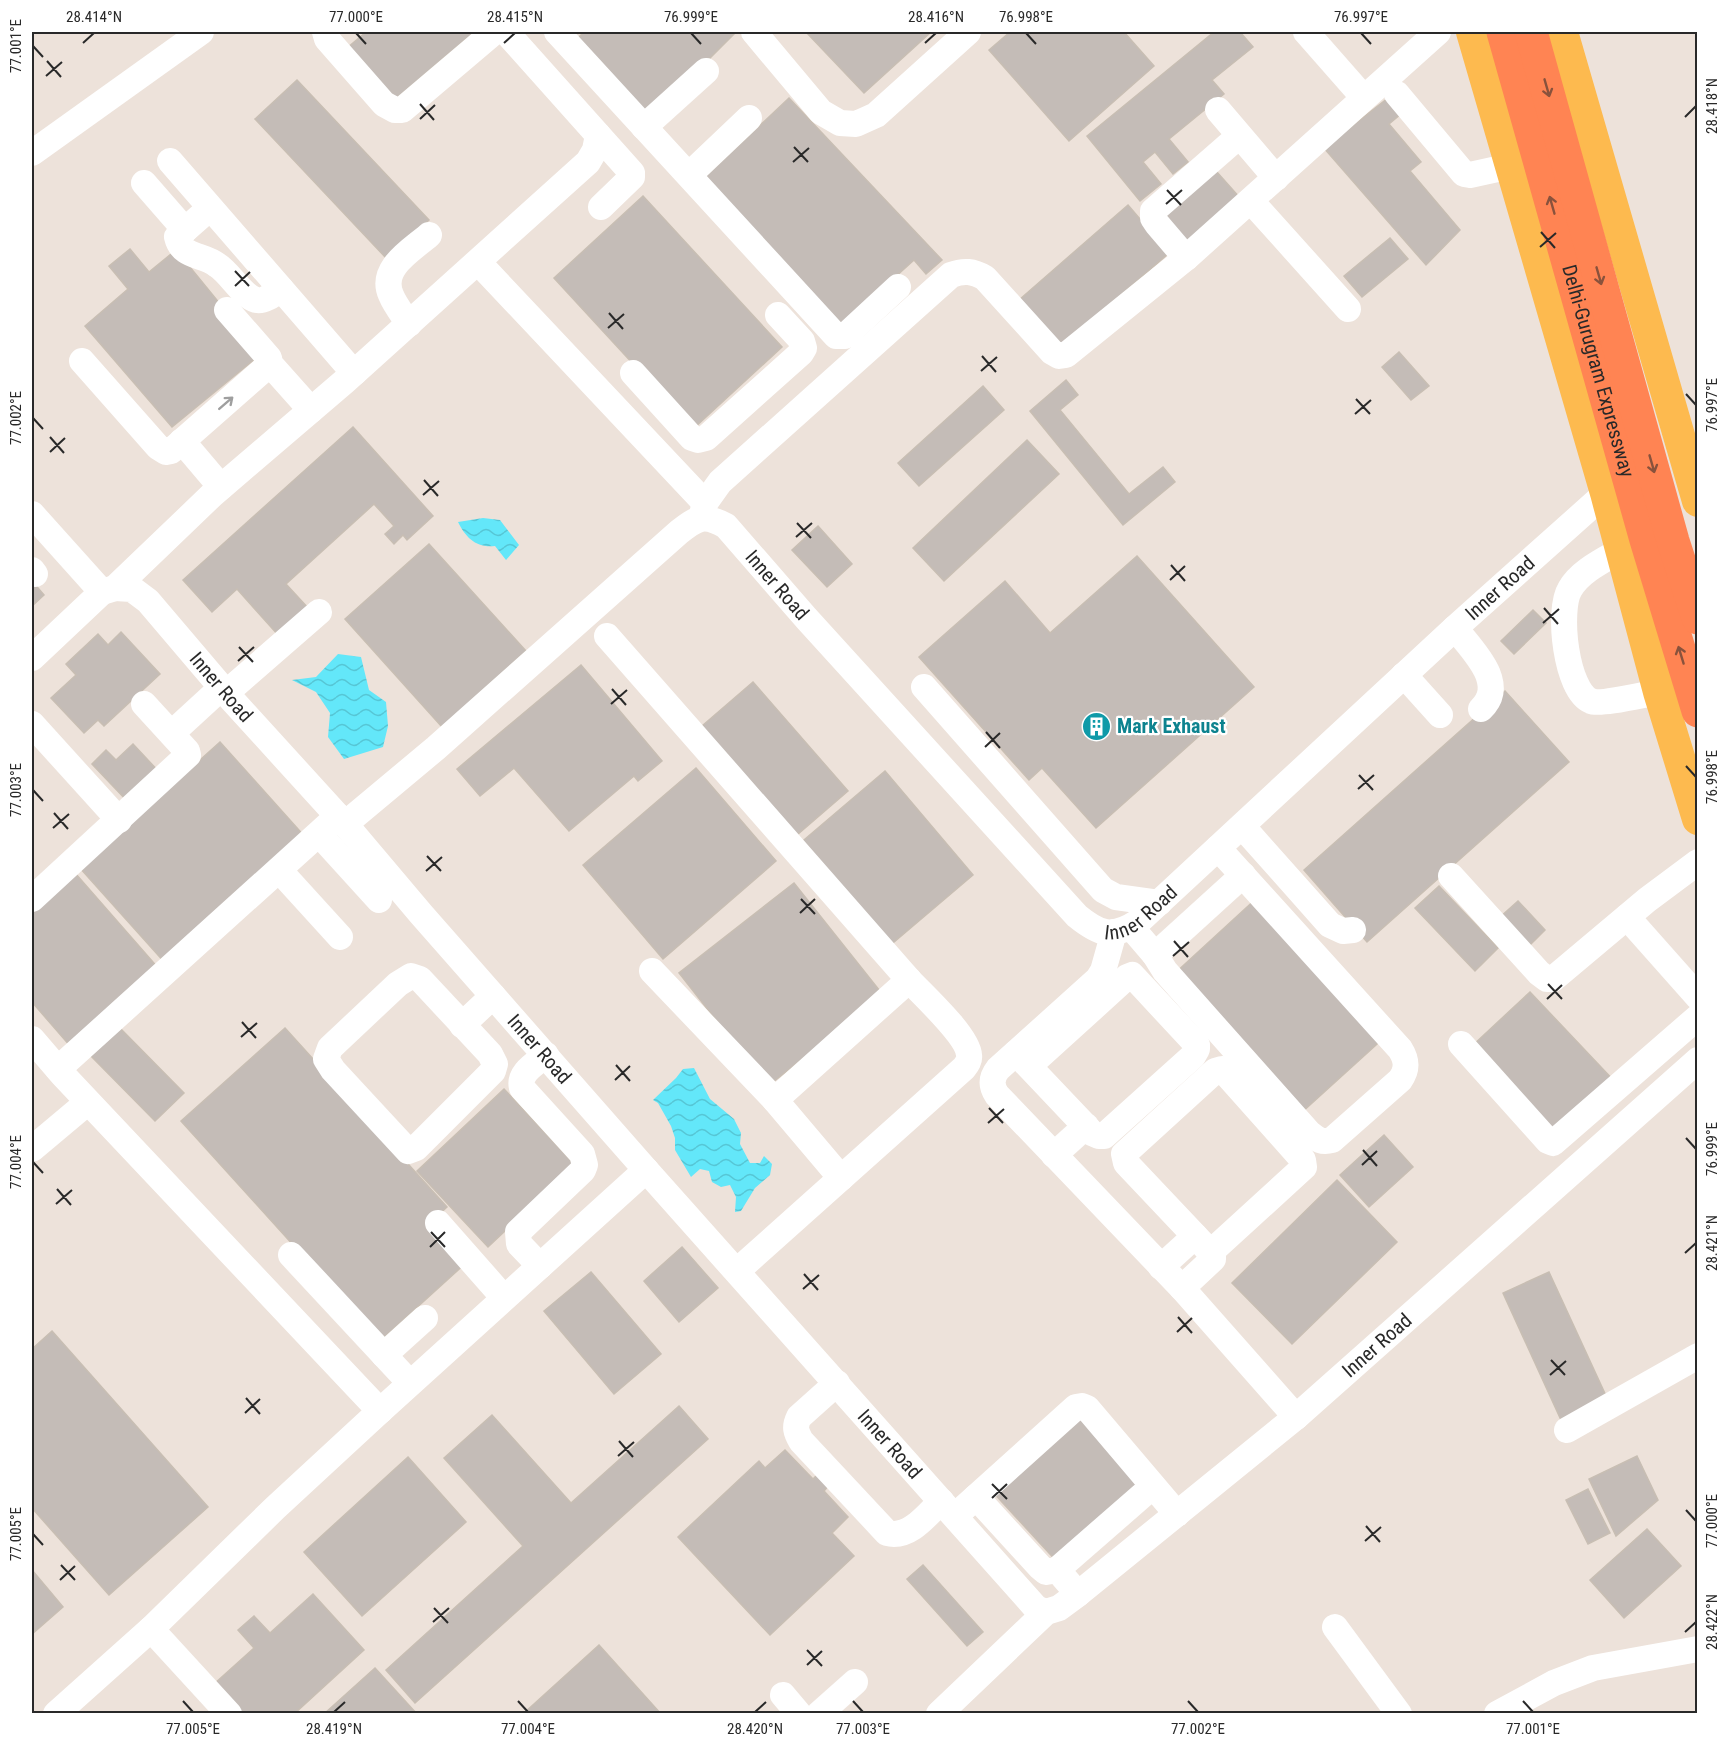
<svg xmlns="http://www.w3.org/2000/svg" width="1729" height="1745" viewBox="0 0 1729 1745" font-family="'Roboto Condensed',sans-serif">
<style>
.water{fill:url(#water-waves)}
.building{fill:#c4bcb7;stroke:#c8beb3;stroke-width:1.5}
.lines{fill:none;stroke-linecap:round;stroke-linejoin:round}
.minor{stroke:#fff;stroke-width:26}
.major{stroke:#fdba4f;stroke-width:32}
.highway{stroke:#ff8453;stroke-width:33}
.oneway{stroke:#89523c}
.oneway2{stroke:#9f9f9f}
.ticks{fill:none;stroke:#292929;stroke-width:2}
.labels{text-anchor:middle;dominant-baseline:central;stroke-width:4.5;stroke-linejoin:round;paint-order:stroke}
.street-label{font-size:20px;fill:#292929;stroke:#fff}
.culture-label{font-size:20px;font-weight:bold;fill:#0d838f;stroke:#fff;text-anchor:start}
.neatline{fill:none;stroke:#292929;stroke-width:2}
.ticks-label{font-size:15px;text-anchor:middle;fill:#292929}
</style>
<defs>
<pattern id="water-waves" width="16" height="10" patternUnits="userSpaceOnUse" patternTransform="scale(1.5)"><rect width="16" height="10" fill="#63e7f9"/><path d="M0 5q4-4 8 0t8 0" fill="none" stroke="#56c6d5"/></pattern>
</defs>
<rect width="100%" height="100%" fill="#ede2da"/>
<g class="water">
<path d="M483,518L500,520L519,545L506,560L495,546C476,548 466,538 458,522Z"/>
<polygon points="338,654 361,657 369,690 386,702 388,726 383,747 344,759 328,737 330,713 316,692 292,680 316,677"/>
<polygon points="694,1068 710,1099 734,1119 741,1133 740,1144 750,1163 760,1163 764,1156 772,1164 770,1175 755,1188 741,1211 735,1212 736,1197 730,1185 721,1187 712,1182 709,1171 700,1169 691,1177 675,1150 675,1138 671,1126 658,1103 653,1100 676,1078 683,1069"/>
</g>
<g class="building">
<polygon points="366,32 474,32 393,101 347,48"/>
<polygon points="584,32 736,32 646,122 570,46"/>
<polygon points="806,32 931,32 864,93"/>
<polygon points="1010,32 1124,32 1154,66 1069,141 989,50"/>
<polygon points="1214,32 1240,32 1253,47 1212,80 1224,94 1169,139 1188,162 1173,174 1155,152 1143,162 1161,184 1140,201 1087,136"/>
<polygon points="297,80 429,220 387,259 255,119"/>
<polygon points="789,98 942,260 926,274 914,260 842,325 704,178"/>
<polygon points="1388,98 1401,114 1389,124 1421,162 1410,171 1460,230 1426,265 1324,148"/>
<polygon points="1216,171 1240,198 1188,244 1164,216"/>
<polygon points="643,196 782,347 693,429 554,278"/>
<polygon points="1128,205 1169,253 1060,348 1019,300"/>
<polygon points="1390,238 1408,259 1362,297 1344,276"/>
<polygon points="130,249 149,272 176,250 261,354 172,427 85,326 128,289 109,266"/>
<polygon points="1399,352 1429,386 1411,400 1382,367"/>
<polygon points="1066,380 1078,395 1060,410 1129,494 1163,467 1175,482 1123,525 1030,411"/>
<polygon points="983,386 1004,410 919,486 898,463"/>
<polygon points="353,427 433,516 407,540 403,535 394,544 385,534 394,526 374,504 286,584 309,609 279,636 237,589 212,612 183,580"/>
<polygon points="1027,440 1059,474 944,581 913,548"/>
<polygon points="818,526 852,564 827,587 792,550"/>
<polygon points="429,544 526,651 442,727 345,619"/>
<polygon points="1137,556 1254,687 1096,828 1042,768 1029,780 919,657 1005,581 1050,633"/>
<polygon points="32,581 44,595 32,606"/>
<polygon points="1533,610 1546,623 1514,654 1501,641"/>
<polygon points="121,632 160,674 104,726 98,720 84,733 51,698 76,675 66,664 98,634 108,645"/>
<polygon points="581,665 662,761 638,781 634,776 569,831 514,768 480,796 457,769"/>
<polygon points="753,682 848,791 790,841 695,732"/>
<polygon points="1505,691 1569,762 1367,942 1304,870"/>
<polygon points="220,742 306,838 166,964 80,868"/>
<polygon points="133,744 161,774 129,803 92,764 106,750 116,760"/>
<polygon points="696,768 776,861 663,959 583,865"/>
<polygon points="885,771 973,875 887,948 798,845"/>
<polygon points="75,873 159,969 71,1047 32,1002 32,910"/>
<polygon points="794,883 883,995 768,1086 679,973"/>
<polygon points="1439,886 1498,948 1475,971 1415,908"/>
<polygon points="1259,896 1387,1035 1300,1114 1173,975"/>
<polygon points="1518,901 1545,930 1527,948 1499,918"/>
<polygon points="1530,992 1617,1084 1557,1139 1471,1047"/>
<polygon points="118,1026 184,1093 155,1121 89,1054"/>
<polygon points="285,1028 447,1207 432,1221 468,1261 380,1341 181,1121"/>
<polygon points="504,1089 575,1165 488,1247 417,1171"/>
<polygon points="1384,1135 1413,1167 1369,1207 1340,1175"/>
<polygon points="1337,1180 1397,1242 1292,1344 1232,1283"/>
<polygon points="682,1247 718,1288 679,1322 644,1281"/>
<polygon points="591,1272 661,1354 614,1394 544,1311"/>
<polygon points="1549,1272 1607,1398 1561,1420 1503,1293"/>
<polygon points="52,1331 208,1507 109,1595 32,1508 32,1349"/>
<polygon points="679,1406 708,1439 415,1703 386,1670 523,1546 444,1458 492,1415 571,1503"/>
<polygon points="1077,1410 1147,1485 1060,1565 991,1490"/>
<polygon points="785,1450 813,1479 820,1472 830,1484 824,1491 848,1517 832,1533 854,1556 770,1635 678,1537 759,1461 765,1468"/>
<polygon points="1637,1456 1658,1500 1616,1536 1589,1479"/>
<polygon points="408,1457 466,1522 362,1616 304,1552"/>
<polygon points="1588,1489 1610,1533 1588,1544 1566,1500"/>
<polygon points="1647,1529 1681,1566 1624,1618 1590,1580"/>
<polygon points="923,1565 983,1632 967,1646 907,1579"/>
<polygon points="32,1570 63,1607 32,1634"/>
<polygon points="313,1594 364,1650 294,1714 240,1714 214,1684 254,1648 238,1630 254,1616 270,1633"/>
<polygon points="599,1645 661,1714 523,1714"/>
<polygon points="375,1668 417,1714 324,1714"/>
</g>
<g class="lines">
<g class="minor">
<polyline points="325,32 327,39 384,104 395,110 402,110 494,32"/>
<polyline points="506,32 632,173 632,177 601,207"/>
<polyline points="557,32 836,336 845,336 898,287"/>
<polyline points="754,32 821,112 840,123 856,124 876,115 968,32"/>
<polyline points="1306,32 1364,98"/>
<polyline points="1397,94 1464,174 1470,175 1511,166"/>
<polyline points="1218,110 1276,178"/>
<polyline points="644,127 706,71"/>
<polyline points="32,153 201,32"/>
<polyline points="170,161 354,373"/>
<polyline points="689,175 749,118"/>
<polyline points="144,183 185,230"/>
<polyline points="1251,201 1348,309"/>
<path d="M210,208L177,237C182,258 203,254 217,265C230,273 242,296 256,300C264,302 274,294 281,289"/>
<polyline points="1186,258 1157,224 1153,218 1153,211 1239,136"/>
<polyline points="478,262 705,503"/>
<polyline points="227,310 269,358 270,364 311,410"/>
<path d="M409,324C403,315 395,305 391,295C379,268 412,250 429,235"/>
<polyline points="82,361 158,447 166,452 171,451 270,364"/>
<polyline points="633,373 692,438 698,440 706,438 801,353 804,348 802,341 778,315"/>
<polyline points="182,441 221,487"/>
<polyline points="32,514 102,592"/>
<path d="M701,518L705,503L720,482L951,275C964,270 973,271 985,278L1052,352L1059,356L1066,355L1186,258L1438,32"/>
<path d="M1621,550C1604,560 1580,571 1570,589C1557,610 1566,691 1591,701C1600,705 1646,694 1659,692"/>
<polyline points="32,570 35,574"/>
<path id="s1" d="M115,588L132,589L148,601L233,701L345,824L421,914L646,1170L1036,1608L1046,1612"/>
<path d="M1455,628C1472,650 1508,683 1481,709"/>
<path d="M607,636L909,980C923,995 968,1036 969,1055C970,1060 967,1064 964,1068L737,1271"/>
<polyline points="32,658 102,592 115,588 213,494 345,381 588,162 595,150 598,135"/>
<polyline points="1404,675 1440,715"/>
<polyline points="924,687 1103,890 1116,897 1159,903"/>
<polyline points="226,693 319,612"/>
<polyline points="32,724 119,820"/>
<polyline points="172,733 221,688"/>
<path id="s2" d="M345,824L436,748L679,532C698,517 704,514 726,526L806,618L1077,916C1099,934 1112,939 1138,922L1455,628L1606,493"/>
<polyline points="1242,826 1330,925 1343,931 1353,930"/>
<polyline points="319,834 379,900"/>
<polyline points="279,870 340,937"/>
<polyline points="1451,876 1539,973 1547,979 1553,979 1647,900 1698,862"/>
<polyline points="32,899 188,755 187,751 144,704"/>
<polyline points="1627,917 1698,997"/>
<path d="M1131,927L1155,955L1165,971L1309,1133C1317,1139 1321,1143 1332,1140L1400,1080C1408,1069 1407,1060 1400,1049L1218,848"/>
<path d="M1114,932L1103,971L1098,979L998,1069C991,1078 991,1086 997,1095L1182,1288L1296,1417"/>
<polyline points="1155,955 1243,875"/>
<polyline points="652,971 775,1100 841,1178"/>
<polygon points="411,976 420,979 490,1054 495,1064 493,1071 416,1148 408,1151 333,1070 326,1059 330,1048 398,984"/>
<polyline points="462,1025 493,996"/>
<polyline points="32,1039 62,1074 380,1411"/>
<polyline points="1461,1044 1548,1141 1553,1143 1698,1017"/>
<polyline points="1016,1053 1092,1133 1099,1136 1104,1136 1193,1056 1197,1049 1197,1045 1132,975 1127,977 1029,1066"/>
<polyline points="58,1069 338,816"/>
<polyline points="775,1100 909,980"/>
<polyline points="32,1149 88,1102"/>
<polyline points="1054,1155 1086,1126"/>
<polyline points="438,1223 504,1298"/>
<polyline points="291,1255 410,1383"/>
<path d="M540,1266L519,1244L518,1232L583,1170L585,1165L582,1154L522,1088C518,1073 535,1064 546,1055"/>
<polyline points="1161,1267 1195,1236"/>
<polyline points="1182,1288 1213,1259 1213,1255 1126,1163 1124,1154 1215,1071 1222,1069 1303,1160 1304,1167 1211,1252"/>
<polyline points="384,1355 425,1318"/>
<path d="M837,1383L799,1417C794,1427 796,1432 801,1441L887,1533C909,1539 927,1515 941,1501"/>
<polyline points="1567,1430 1698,1356"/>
<polyline points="976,1497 1040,1567 1046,1572 1058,1570"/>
<polyline points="955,1516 1076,1407 1082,1406 1087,1408 1177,1514"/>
<polyline points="1078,1594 1060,1573 1059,1568 1153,1486"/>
<polyline points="1335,1627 1399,1714"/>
<polyline points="151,1629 229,1714"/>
<polyline points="783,1695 799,1714"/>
<polyline points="56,1714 151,1629 275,1508 380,1411 646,1170"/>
<polyline points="819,1714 855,1682"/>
<path id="s3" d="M939,1714L1046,1612L1059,1608L1078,1594L1296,1417L1698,1060"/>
<polyline points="1497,1714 1554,1683 1593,1668 1698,1649"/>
</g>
<g class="major">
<polyline points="1472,32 1606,493 1659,692 1698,819"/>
<polyline points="1562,32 1698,501"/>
</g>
<g class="highway">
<path id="s4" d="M1503,32L1646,540L1698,711"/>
<polyline points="1531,32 1673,541 1698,618"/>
</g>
</g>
<defs><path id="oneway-shaft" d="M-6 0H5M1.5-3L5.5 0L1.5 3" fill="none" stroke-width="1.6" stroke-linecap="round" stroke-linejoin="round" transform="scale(1.5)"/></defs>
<g class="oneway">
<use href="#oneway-shaft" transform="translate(1547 88) rotate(74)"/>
<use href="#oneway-shaft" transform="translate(1552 205) rotate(-106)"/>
<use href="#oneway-shaft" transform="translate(1599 276) rotate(74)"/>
<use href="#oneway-shaft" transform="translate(1652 464) rotate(74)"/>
<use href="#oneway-shaft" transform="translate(1681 655) rotate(-107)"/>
</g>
<use class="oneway2" href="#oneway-shaft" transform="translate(226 403) rotate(-41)"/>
<path class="ticks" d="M356,33L366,44M691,33L701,44M1026,33L1036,44M1361,33L1371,44M83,43L94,33M504,43L515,33M925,43L936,33M33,46L43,57M47,61L61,77M46,76L62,62M420,104L434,120M1685,117L1696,106M420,119L435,105M794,147L808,162M793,162L809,148M1167,190L1181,205M1166,204L1182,190M1541,232L1555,248M1540,247L1556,233M235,271L249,286M235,286L250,272M609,313L623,329M608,328L624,314M982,356L996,372M981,371L997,357M1686,394L1696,405M1356,399L1370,414M1355,414L1371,400M33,418L43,429M50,437L64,453M50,452L65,438M424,480L438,496M423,495L439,481M797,523L811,538M796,537L812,523M1171,565L1185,581M1170,580L1185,566M1544,608L1558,624M1543,623L1559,609M239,647L253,662M238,661L254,647M612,689L626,705M611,704L627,690M986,732L1000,748M985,747L1000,733M1686,766L1696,777M1359,775L1373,790M1358,789L1374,775M33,790L43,801M54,813L68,829M53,828L69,814M427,856L441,871M426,871L442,857M801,899L815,914M800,913L815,899M1174,941L1188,957M1173,956L1189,942M1548,984L1562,999M1547,999L1562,985M242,1022L256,1038M241,1037L257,1023M616,1065L630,1081M615,1080L630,1066M989,1108L1003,1123M988,1123L1004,1109M1686,1138L1696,1149M1363,1150L1377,1166M33,1162L43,1173M1362,1165L1377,1151M57,1189L71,1205M56,1204L72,1190M431,1232L445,1247M430,1247L445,1232M1685,1253L1696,1243M804,1274L818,1290M803,1289L819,1275M1178,1317L1192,1333M1177,1332L1192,1318M1551,1360L1565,1375M1550,1375L1566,1361M246,1398L260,1414M245,1413L260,1399M619,1441L633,1457M618,1456L634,1442M992,1484L1007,1499M992,1498L1007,1484M1686,1510L1696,1521M1366,1526L1380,1542M33,1534L43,1545M1365,1541L1381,1527M61,1565L75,1580M60,1580L75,1566M434,1608L448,1623M433,1622L449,1608M1685,1632L1696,1622M807,1650L822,1666M807,1665L822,1651M183,1701L193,1712M518,1701L528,1712M853,1701L863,1712M1188,1701L1198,1712M1523,1701L1533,1712M334,1712L345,1702M755,1712L766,1702"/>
<defs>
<symbol id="building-disc" viewBox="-11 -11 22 22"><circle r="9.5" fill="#0f9aa8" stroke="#fff"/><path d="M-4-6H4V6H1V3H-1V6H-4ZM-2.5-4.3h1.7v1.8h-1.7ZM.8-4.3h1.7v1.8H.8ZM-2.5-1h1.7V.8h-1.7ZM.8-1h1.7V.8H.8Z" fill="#fff"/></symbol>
</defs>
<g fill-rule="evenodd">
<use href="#building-disc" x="1080" y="710" width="33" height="33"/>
</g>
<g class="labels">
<g class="street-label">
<text stroke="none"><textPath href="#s4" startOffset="352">Delhi-Gurugram Expressway</textPath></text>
<text stroke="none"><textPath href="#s2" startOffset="574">Inner Road</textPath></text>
<text stroke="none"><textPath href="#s2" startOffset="1581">Inner Road</textPath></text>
<text stroke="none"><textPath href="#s1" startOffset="150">Inner Road</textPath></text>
<text stroke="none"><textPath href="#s2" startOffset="1095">Inner Road</textPath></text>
<text stroke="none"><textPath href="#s1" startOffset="632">Inner Road</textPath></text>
<text stroke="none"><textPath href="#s3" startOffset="574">Inner Road</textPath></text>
<text stroke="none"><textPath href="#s1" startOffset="1160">Inner Road</textPath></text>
</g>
<g class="culture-label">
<text x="1117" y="726">Mark Exhaust</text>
</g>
</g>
<rect width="1729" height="1745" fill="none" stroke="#ffffff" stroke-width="66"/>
<rect x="33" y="33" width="1663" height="1679" class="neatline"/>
<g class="ticks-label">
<text x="94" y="22">28.414°N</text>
<text x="356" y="22">77.000°E</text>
<text x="515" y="22">28.415°N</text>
<text x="691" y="22">76.999°E</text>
<text x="936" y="22">28.416°N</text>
<text x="1026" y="22">76.998°E</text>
<text x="1361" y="22">76.997°E</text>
<text transform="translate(16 46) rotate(-90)" y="5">77.001°E</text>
<text transform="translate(1712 106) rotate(-90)" y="5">28.418°N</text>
<text transform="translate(1712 405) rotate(-90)" y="5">76.997°E</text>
<text transform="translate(16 418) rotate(-90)" y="5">77.002°E</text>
<text transform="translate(1712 777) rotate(-90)" y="5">76.998°E</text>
<text transform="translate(16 790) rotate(-90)" y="5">77.003°E</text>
<text transform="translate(1712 1149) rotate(-90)" y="5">76.999°E</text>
<text transform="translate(16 1162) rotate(-90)" y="5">77.004°E</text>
<text transform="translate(1712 1243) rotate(-90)" y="5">28.421°N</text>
<text transform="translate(1712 1521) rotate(-90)" y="5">77.000°E</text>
<text transform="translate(16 1534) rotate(-90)" y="5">77.005°E</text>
<text transform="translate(1712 1622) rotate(-90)" y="5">28.422°N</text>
<text x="193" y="1734">77.005°E</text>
<text x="334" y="1734">28.419°N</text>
<text x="528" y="1734">77.004°E</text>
<text x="755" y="1734">28.420°N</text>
<text x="863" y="1734">77.003°E</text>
<text x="1198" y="1734">77.002°E</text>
<text x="1533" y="1734">77.001°E</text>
</g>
</svg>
